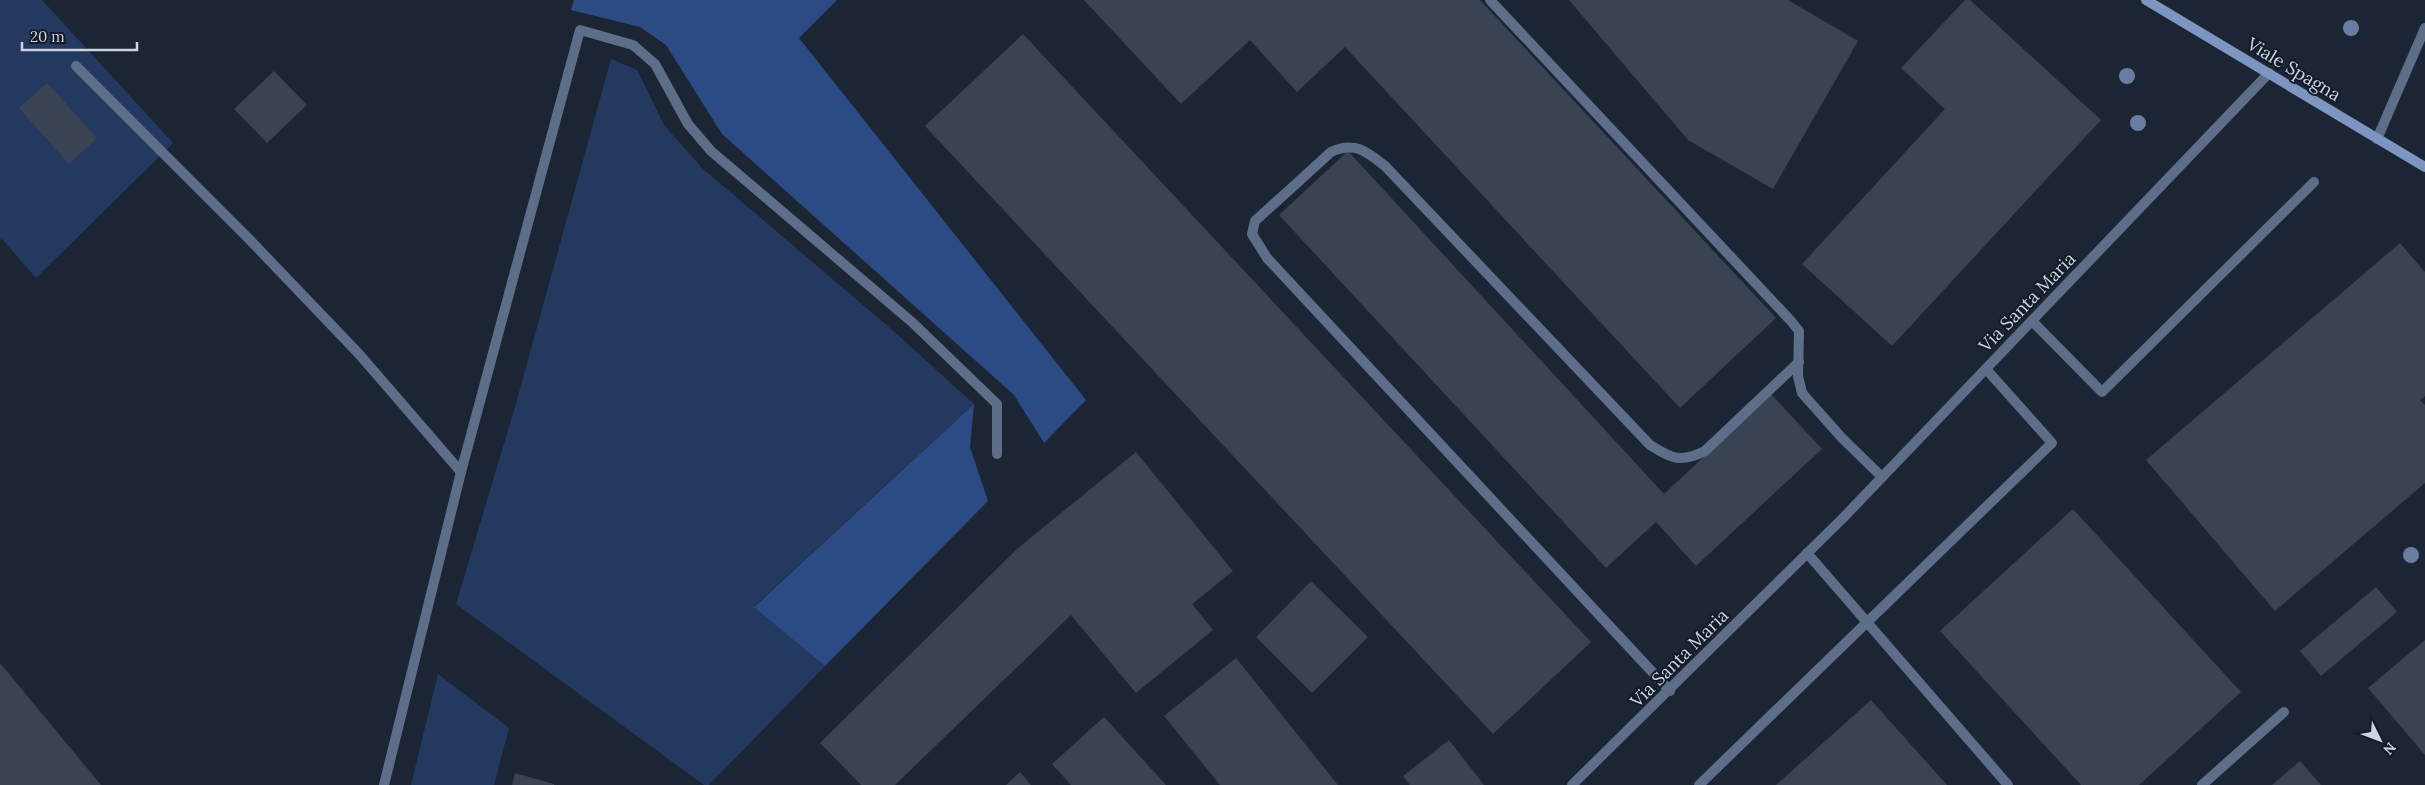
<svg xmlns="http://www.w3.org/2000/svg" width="2425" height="785" viewBox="0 0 2425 785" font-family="Lora,serif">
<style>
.green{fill:#243960}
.forest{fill:#2c4b84}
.building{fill:#394354}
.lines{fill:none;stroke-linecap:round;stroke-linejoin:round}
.lane{stroke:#5e6d88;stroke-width:10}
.street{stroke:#5e6d88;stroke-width:10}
.secondary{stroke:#7d96c1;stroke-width:10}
.tree{fill:#687da0}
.labels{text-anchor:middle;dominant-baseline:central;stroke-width:4;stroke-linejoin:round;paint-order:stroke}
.street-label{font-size:18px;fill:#ced4df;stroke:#131b2a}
</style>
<rect width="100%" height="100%" fill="#1c2534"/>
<g class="green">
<polygon points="0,0 42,0 173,143 36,278 2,239 0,240"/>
<polygon points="611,59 637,70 664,125 702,168 890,328 974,404 754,606 825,666 709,785 704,785 456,604 515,407"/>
<polygon points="438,674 509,728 494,785 411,785"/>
</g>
<g class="forest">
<polygon points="574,0 837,0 799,38 1086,400 1044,443 1014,395 722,134 666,45 640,27 571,10"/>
<polygon points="974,404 970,447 988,501 825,666 754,607"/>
</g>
<g class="building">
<polygon points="1084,0 1480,0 1776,318 1680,408 1345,47 1297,92 1250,40 1181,104"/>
<polygon points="1569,0 1788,0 1858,41 1773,189 1688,140"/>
<polygon points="1965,0 1970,0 2101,120 1892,346 1802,264 1945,109 1901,68"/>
<polygon points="1023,34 1591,642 1493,734 925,126"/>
<polygon points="274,71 307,105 267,143 234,109"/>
<polygon points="47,83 97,138 69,164 19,108"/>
<polygon points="1348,151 1664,494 1771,394 1822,449 1696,566 1656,522 1606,568 1279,215"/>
<polygon points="2400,243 2425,272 2425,396 2420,400 2425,405 2425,483 2275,611 2146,460"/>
<polygon points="1136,452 1233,571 1192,604 1213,630 1136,693 1071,615 895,785 861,785 820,743 1018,548"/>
<polygon points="2073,509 2241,692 2139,785 2081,785 1940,631"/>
<polygon points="1311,581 1368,637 1312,693 1256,637"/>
<polygon points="2376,587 2397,612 2321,676 2300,651"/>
<polygon points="2425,640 2425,755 2368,688"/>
<polygon points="1236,658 1338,785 1220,785 1164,716"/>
<polygon points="0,663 101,785 0,785"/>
<polygon points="1871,700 1947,785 1776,785"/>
<polygon points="1104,717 1166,785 1071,785 1052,764"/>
<polygon points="1449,740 1484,785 1410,785 1403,776"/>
<polygon points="2300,761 2321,785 2272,785"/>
<polygon points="1020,772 1031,785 1006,785"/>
<polygon points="515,773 554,784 554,785 512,785"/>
</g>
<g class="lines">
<g class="lane">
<polyline points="1490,0 1791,321 1799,331 1798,376 1802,393 1842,438 1882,477"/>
<polyline points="2032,321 2102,392 2314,182"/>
<path d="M1670,691L1267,258L1252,234L1255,221L1331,152C1354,141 1366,151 1385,166L1650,445C1672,459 1681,463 1705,451L1799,362"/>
<polyline points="1699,785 2052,443 1986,369"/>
</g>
<g class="street">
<polyline points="76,66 250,240 359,354 461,472"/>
<polyline points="2377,139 2425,28"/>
<polyline points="1807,553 2008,785"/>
<polyline points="384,785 461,472 580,30 633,45 655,64 688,124 711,151 913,323 997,404 997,454"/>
<polyline points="1572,785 1843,518 2269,73"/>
<polyline points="2202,785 2284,712"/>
</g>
<polyline class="secondary" points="2146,0 2425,167"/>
</g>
<g class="tree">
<circle cx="2351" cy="28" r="8"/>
<circle cx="2127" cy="76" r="8"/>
<circle cx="2138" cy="123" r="8"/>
<circle cx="2411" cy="555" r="8"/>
</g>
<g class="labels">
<g class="street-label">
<text transform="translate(2294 69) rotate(31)">Viale Spagna</text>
<text transform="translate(2027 302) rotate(-46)">Via Santa Maria</text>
<text transform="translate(1679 658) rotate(-45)">Via Santa Maria</text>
</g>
</g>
<g transform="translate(2380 740) rotate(132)" stroke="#131b2a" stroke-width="4" paint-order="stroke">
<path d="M0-4L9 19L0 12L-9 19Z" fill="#ced4df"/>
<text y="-8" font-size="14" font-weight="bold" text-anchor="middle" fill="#ced4df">N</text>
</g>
<path d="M22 42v8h115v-8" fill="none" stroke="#ced4df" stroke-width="2.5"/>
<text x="30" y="42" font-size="15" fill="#ced4df" stroke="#131b2a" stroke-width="4" paint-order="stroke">20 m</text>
</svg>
